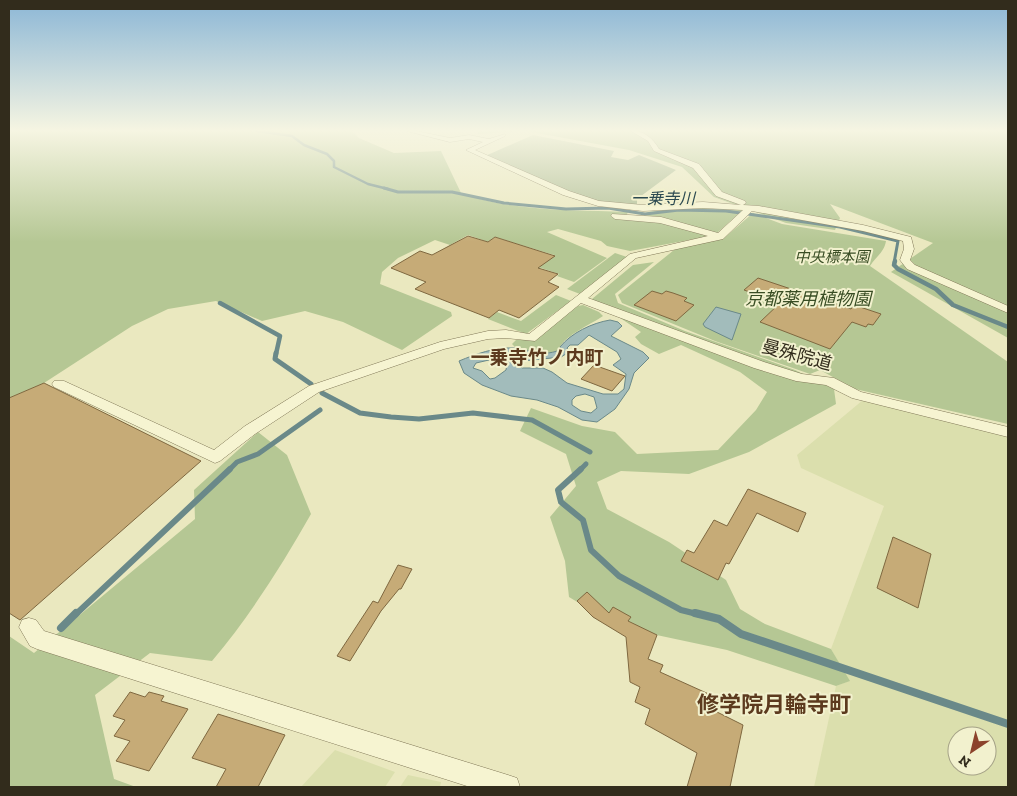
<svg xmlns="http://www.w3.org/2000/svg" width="1017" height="796" viewBox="0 0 1017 796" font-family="'Zilla Slab','Noto Sans JP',serif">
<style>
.farmland{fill:#dbdfad;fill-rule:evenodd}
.green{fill:#b5c794}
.cemetery{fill:#adbc93}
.water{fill:#a2bcbb;stroke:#6a8989;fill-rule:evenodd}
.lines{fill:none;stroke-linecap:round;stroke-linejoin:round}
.stream-far5{stroke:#6a8989;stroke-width:2.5}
.stream-far4{stroke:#6a8989;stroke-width:3}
.stream-far3{stroke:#6a8989;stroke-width:4.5}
.stream-far2{stroke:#6a8989;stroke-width:5}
.stream-far1{stroke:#6a8989;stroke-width:6}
.stream{stroke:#6a8989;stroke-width:8}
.building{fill:#c6ab77;stroke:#7f6840}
.street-casing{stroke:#817858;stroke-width:1}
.street{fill:#f6f4d1;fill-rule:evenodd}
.labels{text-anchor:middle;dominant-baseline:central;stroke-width:4;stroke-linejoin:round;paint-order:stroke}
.far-park-label{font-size:15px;font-style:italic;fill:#394d24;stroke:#f2f1ce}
.far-water-label{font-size:16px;font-style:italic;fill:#2c4a51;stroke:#f2f1ce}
.park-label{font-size:18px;font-style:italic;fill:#394d24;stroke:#f2f1ce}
.street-label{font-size:18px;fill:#322c1c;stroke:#f2f1ce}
.neighbourhood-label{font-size:19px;font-weight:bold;fill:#5c3a1e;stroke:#f2f1ce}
.near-neighbourhood-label{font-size:22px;font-weight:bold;fill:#5c3a1e;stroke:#f2f1ce}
</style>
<rect width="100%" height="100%" fill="#eae8bf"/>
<g class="farmland">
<path d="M863,400L1008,436V787H814L836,686L849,681L831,649L884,506L801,468L797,455ZM957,736H987V766H957Z"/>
<polygon points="335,750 395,772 385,787 301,787"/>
<polygon points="408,775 441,782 440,787 400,787"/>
</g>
<g class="green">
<path d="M9,131H352L359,138L394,153L441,151L461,193C513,212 573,210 628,212L625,218L666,222L705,234V237L630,251L607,246L601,241L558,229L547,232L607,258L574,282L557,276L559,274L538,267L554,255L495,237L488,242L468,235L450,245L435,240L398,258L382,272L380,284L451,312L452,316L402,350L343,322L305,311L262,321L216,301L168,309L132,326L44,383L9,398Z"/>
<polygon points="477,131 1008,131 1008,338 891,272 933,243 830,204 840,218 835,230 786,223 714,197 682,167 629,150 526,131 478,134"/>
<polygon points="688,207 743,210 717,233 664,218 643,215 648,212"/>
<path d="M753,213L782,224L886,241C884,253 876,256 870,266L1008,362V424L855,389L820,370L810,374L715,341L622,303L618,295L679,246L723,239Z"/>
<polygon points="615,253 627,257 580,294 567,289"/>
<polygon points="654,262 615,294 618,303 685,331 795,370 834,389 836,404 749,452 689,474 621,471 597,482 607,509 669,542 726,580 740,609 765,624 831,649 850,681 836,686 727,650 619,627 569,597 565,561 550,517 576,486 566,454 520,431 531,408 582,426 615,432 637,454 718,450 756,410 767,392 740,372 681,345 659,354 641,344 635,337 641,332 592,299 633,265"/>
<polygon points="556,295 571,301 526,334 488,319 497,312 521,321"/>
<path d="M583,305L599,312L603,316C592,324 561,337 559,350L544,355L515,347L512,344L516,340L537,338L578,306Z"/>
<path d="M258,432L287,455L311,514C282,565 250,616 212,661L150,653L95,695L114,779L136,787H9V636L34,653L195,519L194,490Z"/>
</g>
<polygon class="cemetery" points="533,135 614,151 611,157 628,160 639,155 676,170 637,199 637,208 598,203 483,157"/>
<g class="water">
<polygon points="716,307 741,314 732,340 705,327 703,324"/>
<path d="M610,320L618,322L622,326L611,336L643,352L649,358L634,373L629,389L615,409L597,422L582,420L558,407L537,400L511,396L482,385L464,373L459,361C476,354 495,347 513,348C533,349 538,358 560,350V347C571,333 592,323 610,320ZM589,335L617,352L621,359L613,365L626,374L624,389L618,394H603L567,383L552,372L543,368H522L519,365L523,361L561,357L569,352L567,348L570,345H578ZM489,360L507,364L506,370L495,378L490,379L482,371L473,368L476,363ZM585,394L594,397L597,408L591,413L581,411L572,405V400L576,396Z"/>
</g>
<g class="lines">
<polyline class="stream-far5" points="257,131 292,136 304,145 327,154 334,161 334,167 368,184 388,189"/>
<polyline class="stream-far4" points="384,188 398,192 452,192 504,203 566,209 608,208 645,214 679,210 726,211 840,227 898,241 894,263"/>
<g class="stream-far3">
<polyline points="895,261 894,265 898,269 936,289 953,305 1008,327"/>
<polyline points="220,303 280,336 276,354"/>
</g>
<g class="stream-far2">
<polyline points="276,353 275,359 311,384"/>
<polyline points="322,393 360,413 391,417 419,419 473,413 532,420 590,452"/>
<polyline points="229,470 237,462 258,454 320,410"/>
<polyline points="580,470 586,464"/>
</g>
<g class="stream-far1">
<polyline points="581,469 558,490 561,502 583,520 591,550 619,576 681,610 701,615"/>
<polyline points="75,615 230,469"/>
</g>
<g class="stream">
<polyline points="695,613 719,619 741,634 1008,724"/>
<polyline points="61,628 76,613"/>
</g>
</g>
<g class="building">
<polygon points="468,236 488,242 495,237 555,256 538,268 558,274 548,282 559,287 519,318 499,310 489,318 415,289 426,282 391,268 420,251 432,255"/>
<polygon points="758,278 851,309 854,305 881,314 873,325 868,324 866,327 852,322 830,349 760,322 780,303 744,290"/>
<polygon points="652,291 662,294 666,291 673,293 687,298 684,301 694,305 676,321 634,305"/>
<polygon points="594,365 625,376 612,391 581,379"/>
<polygon points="44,383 201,461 20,620 9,613 9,398"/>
<polygon points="748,489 806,513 798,532 757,513 729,564 726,563 718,580 681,561 687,550 694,553 714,520 727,526"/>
<polygon points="893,537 931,554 918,608 877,588"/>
<polygon points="398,565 412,569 401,589 399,589 381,611 350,661 337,656 373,601 378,603"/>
<polygon points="587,592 609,613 613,607 631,617 628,621 657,635 648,659 663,665 660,672 722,700 717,712 743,725 730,787 687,787 697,753 645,724 650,709 635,702 640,687 630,682 626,637 593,617 577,601"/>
<polygon points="130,692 145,697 149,692 164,696 161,701 188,709 149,771 116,761 130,741 114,736 125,720 113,716"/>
<polygon points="218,714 285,735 258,787 216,787 226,769 192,758"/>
</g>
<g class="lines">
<defs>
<g id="street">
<path d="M407,131H416L450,138L469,135L489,139L505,134V136L475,150L569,191L599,201L643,205L703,202L741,205L716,196L693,168L654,151L648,141L631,131C643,130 653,138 659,149L699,164L722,192L745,201L746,203L743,205L759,206L863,225L911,237L914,249L910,260L915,265L1008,306V313L907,269L900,260L904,249L903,241L863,231L752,211L723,239L636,258L588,298L764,362L802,374L834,378L861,392L1008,427V437L852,398L826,385L796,381L754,368L581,303L535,341L506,338L488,339L444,349L319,392L255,434L220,461L215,463L54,387L52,384L54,381H64L214,450L245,426L309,386L440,342L488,331L506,330L529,334L630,254L708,236L660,223L615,219L611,216L612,214L661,217L718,233L743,210L703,208L643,211L598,206L563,195L466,150L483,142L469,139L450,142Z"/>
<polygon points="29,618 36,620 44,631 508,775 517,778 520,787 470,787 37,649 30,646 19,627 22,620"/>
</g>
</defs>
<use href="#street" class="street-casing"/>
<use href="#street" class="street"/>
</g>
<linearGradient id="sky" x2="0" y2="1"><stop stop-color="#8cb7d6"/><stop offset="0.54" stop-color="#f6f5e2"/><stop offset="1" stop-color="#f6f5e2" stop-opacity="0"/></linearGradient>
<rect width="1017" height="242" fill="url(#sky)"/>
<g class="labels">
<g class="far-park-label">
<text x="832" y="257">中央標本園</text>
</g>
<g class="far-water-label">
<text x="663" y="198">一乗寺川</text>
</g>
<g class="park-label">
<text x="808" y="299">京都薬用植物園</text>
</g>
<g class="street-label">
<text transform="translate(797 355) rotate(15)">曼殊院道</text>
</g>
<g class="neighbourhood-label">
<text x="537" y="357">一乗寺竹ノ内町</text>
</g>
<g class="near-neighbourhood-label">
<text x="774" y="704">修学院月輪寺町</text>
</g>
</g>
<rect width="1017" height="796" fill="none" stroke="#322c1c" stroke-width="20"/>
<g transform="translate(972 751) rotate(215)"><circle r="24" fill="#f2f1ce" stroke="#a5a287"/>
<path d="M0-4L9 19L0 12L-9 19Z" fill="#8c432c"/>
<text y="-8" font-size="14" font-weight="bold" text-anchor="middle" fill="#322c1c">N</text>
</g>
</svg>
